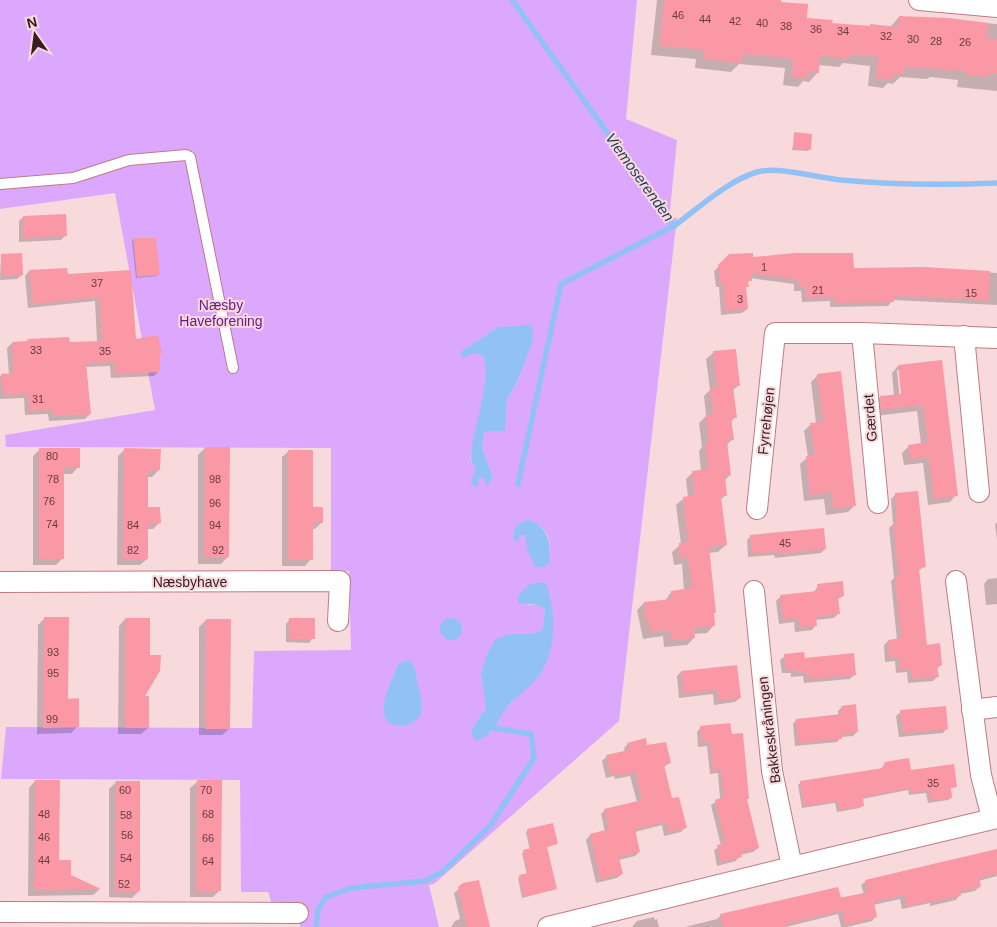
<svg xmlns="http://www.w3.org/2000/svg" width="997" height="927" viewBox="0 0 997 927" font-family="Arial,sans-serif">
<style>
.green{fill:#dba8fe;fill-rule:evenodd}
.water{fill:#92c2f5}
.shadow{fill:#0003;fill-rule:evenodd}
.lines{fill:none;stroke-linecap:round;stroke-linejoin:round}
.stream{stroke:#92c2f5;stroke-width:5.5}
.building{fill:#fb98a6}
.lane-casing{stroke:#be7b84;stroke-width:12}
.street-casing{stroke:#be7b84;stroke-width:22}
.lane{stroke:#fff;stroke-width:10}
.street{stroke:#fff;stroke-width:20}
.labels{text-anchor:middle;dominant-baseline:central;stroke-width:4;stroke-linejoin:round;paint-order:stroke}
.number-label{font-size:11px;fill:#683b42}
.park-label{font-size:14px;fill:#681b8f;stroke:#f8dadd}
.street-label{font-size:14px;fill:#371c20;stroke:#f8dadd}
.water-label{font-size:15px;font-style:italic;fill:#17395a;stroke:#f8dadd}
</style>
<rect width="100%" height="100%" fill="#f8dadd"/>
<path class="green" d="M0,0H637L626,119L677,140L669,221L677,217L619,721L434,884L429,885L439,927H300V920L272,904L268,892H241L240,780L1,779L6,727L252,728L254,651L351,650L349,571L331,570V448L6,447L5,435L155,410L115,193L0,209ZM498,327L533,341L519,378L507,400L506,416L485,431L482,447L493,477L483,476L478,479V486L476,470L470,458L480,417L488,365L484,356L474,352H460ZM529,520C550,528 553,544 548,564L525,535L520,536ZM550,594L541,672L507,707L490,733L471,730L486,708L509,634L538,633L543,627L545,610L537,605H526ZM398,664L420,715L414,722L399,726L384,705Z"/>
<g class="water">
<path d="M532,325L533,341L519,378L507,400L505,431H485L482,447L493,477L487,486L483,477L478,479V487L474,486L471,481L476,470C474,466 470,460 471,456C472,432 493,376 483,356L474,353L463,358L460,352L498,327Z"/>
<path d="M529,520C549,527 552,545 549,564L539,568L535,566L527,549L525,535L520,536L518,542L514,541C512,528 517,522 529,520Z"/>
<path d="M538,582L546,583C556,611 557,647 541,673C532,687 515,696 506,709C497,722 491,738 475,741L471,730L486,708L481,673L487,654L496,639L509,634L538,633L543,627L545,610L537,605L518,603V596L528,585Z"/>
<circle cx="451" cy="629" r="11"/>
<path d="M408,660C415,664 416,673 417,681C419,690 425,706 420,715C413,729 386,731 384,713C382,698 393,679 398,664Z"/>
</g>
<g class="shadow">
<polygon points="754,0 806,19 831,24 890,27 899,17 997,24 997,91 957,87 958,80 930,77 927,79 900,77 893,84 888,83 883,88 868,86 870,66 843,63 839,67 818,65 818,72 809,82 803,81 798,87 783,85 785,68 739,64 731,72 695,68 696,59 651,55 657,0"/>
<polygon points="795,134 810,149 808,151 792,150"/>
<polygon points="23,217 65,236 61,240 19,242 19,221"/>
<polygon points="134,239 158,274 157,276 136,278 132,241"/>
<polygon points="1,255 22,275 17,279 0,280"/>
<polygon points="730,256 853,269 924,268 997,273 997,305 893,300 888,306 830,307 830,301 802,302 801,291 794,291 794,284 750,278 745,288 747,309 742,313 721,315 719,287 716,287 714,271"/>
<polygon points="29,271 66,275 130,272 135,340 158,355 159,371 154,376 111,378 110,366 86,367 90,414 85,419 49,421 48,414 25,415 24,398 0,399 0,376 9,375 7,348 12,343 25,343 28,340 68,343 97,342 95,301 28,308 25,276"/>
<polygon points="714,352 739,385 732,391 735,417 730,423 732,440 726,445 730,475 724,481 726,495 720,500 726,545 718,552 708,553 714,625 707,633 694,634 694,638 687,645 664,647 663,636 643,639 637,610 644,603 665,601 671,592 684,590 682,564 674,565 672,552 681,544 676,505 684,498 688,497 686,479 693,472 701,471 699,451 702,447 699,423 706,416 704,396 710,390 706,359"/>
<path d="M941,362L956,495L950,502L928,505L923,463L904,465L902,453L909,446L921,444L917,411L875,416L874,404L880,397L894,396L892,373L898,366ZM897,370H900L903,400H900Z"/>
<polygon points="818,375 855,505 848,512 826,515 824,499 804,501 800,464 808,457 804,431 811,424 816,423 811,382"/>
<polygon points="205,448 228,557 221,564 198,564 198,455"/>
<polygon points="40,449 78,467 72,474 63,474 63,558 56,565 33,565 33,456"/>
<polygon points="124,450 159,470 152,477 147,477 147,508 160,522 153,529 147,529 147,559 140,565 117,565 118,456"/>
<polygon points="289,451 312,508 322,522 315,529 311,529 311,559 305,566 282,566 282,457"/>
<polygon points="896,494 924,567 918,571 926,646 941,665 937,669 937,677 933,681 908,683 907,672 896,673 895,661 885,662 884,645 888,641 897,640 891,581 894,578 889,528 893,524 891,499"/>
<polygon points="997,523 997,540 995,524"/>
<polygon points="751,536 825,549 821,553 775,558 774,555 748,557 747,540"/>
<polygon points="997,578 997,604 986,605 984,584 988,579"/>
<polygon points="818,586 843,596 837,600 838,614 834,618 816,620 816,625 812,630 795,632 794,622 779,624 776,601 781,596 814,592"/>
<polygon points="44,619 67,700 78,726 71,733 37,734 38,625"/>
<polygon points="125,619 148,728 141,734 118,734 119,626"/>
<polygon points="290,619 313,638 309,643 286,642 286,624"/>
<polygon points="206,620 229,729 222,735 199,735 199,627"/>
<polygon points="785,656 804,659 855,674 850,679 804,683 803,676 791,677 791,673 782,673 780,660"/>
<polygon points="681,672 740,698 735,702 714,705 713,694 679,698 677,676"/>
<polygon points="842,707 857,732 853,736 841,737 837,742 795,746 793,724 796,720 838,715 838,711"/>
<polygon points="901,712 947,728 943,733 899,737 896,716"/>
<polygon points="701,727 748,798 746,800 758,848 753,852 740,855 736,861 717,866 714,850 721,846 711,805 720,799 718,773 710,774 707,746 698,747 697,732"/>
<polygon points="628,744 646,746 670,763 664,767 672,800 685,828 681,832 664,836 662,825 635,832 639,852 635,856 619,860 622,874 617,878 596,883 586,840 590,835 605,832 601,814 605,810 637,802 630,776 615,779 614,776 606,778 602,761 606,757 625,752 624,748"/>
<polygon points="885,763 955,786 950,789 951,798 948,800 928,803 926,793 909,795 908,790 862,799 863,806 860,808 837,812 835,803 802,808 798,785 801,782 881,769"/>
<polygon points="35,781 58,861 70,876 99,890 93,895 28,896 29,788"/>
<polygon points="116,782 139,891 132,898 109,897 109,789"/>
<polygon points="197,782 220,890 213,897 190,897 190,788"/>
<polygon points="528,831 557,843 546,848 556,889 522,898 518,878 527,875 522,853 530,850 526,832"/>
<polygon points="997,850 997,876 978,881 980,886 975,891 960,894 956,900 930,906 930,903 902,909 900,899 873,905 876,916 872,921 847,927 841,927 838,914 786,927 685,927 717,919 721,915 864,894 861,885 866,881"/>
<polygon points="463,885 489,927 451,927 455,921 460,919 454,893"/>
<polygon points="654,917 655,920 657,919 659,927 632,927 637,921"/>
</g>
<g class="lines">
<g class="stream">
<path d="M512,0L674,226C699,208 727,181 757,172C780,166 817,178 841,180C893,185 945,185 997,183"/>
<polyline points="518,484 561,284 674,226"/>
<polyline points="316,927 318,910 326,897 351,888 425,881 442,872 490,826 534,758 531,734 495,728"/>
</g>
</g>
<g class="building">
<polygon points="664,0 781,0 781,2 808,4 807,18 833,20 832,23 870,26 870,24 898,27 899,16 949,18 988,23 987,38 997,39 997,74 989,73 988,77 966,75 966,71 904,67 903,75 894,74 894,79 876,78 878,57 850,54 849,59 820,56 819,73 809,72 808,78 792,77 793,59 742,54 742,63 704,59 704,50 660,46"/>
<polygon points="794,132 812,134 811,150 793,148"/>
<polygon points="66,214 67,236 23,238 23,216"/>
<polygon points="133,238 156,238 160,275 137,277"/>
<polygon points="22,253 23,275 2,276 1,254"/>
<polygon points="753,253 753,257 795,253 853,253 854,268 924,267 990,271 989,301 894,296 894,302 835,303 835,297 806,298 806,287 799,287 798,280 751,273 752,281 748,281 749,287 746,287 748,309 725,311 723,283 720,283 718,265 729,254"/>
<polygon points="67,268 68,274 131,270 136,339 158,335 162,354 160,354 160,372 115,374 115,362 86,363 91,414 53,416 53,410 29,411 28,394 4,395 4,390 2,390 1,374 13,373 12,342 28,341 27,339 69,337 70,342 102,341 99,297 33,304 29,270"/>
<polygon points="736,349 740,386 733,386 737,418 731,418 734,440 727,441 731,475 725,476 727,496 721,496 727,545 709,547 716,613 714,613 715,626 694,628 695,638 671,640 670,630 650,632 648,620 645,620 644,602 672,599 671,591 692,588 688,557 680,558 679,543 688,542 683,497 695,495 692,471 708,469 705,442 709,442 706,415 713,414 710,388 717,387 713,351"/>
<polygon points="942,360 958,496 934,499 929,457 910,459 908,445 928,442 923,405 881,410 880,396 901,394 898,365"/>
<polygon points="841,371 856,506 833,508 831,492 810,495 806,456 815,455 810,423 823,422 817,374"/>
<polygon points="205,447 230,447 229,557 204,557"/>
<polygon points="39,448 80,448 80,468 64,468 64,559 39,559"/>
<polygon points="124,448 161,449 160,470 148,471 148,507 160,507 161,523 148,523 148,559 123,559"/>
<polygon points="288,450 313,450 313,507 323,507 323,523 313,522 313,560 288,560"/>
<polygon points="918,491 926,567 919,568 927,645 940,643 942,665 937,666 939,677 912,679 911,669 900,669 899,658 889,658 888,640 901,638 895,576 899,575 893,523 897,522 895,493"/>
<polygon points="824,528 826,549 778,554 778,552 752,554 750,535"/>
<polygon points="843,581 844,596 838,597 840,614 816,617 817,626 799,628 798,618 783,620 780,595 818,591 817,584"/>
<polygon points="44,617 69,617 68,699 79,698 79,727 43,728"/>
<polygon points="125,618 150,618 150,655 161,655 160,671 145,696 149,696 149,728 125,728"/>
<rect x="289" y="618" width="26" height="21"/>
<polygon points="206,619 231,619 230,729 205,729"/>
<polygon points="804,652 805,658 854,653 856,675 808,679 807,672 795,673 795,669 786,670 784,654"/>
<polygon points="737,665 741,698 718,701 717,690 683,694 681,671"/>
<polygon points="856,704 858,732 842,734 842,739 798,743 796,719 842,714 841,706"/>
<polygon points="946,706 948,729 903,733 900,710"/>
<polygon points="730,723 732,734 743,733 749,799 747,799 759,848 741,852 742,857 721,862 717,845 725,843 715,800 724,797 721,770 713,771 710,742 702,743 700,726"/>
<polygon points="646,738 647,745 666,742 671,763 664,765 672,798 679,797 687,828 668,832 666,822 635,829 640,852 619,857 623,874 600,879 590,834 609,829 604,809 642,800 635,772 620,776 619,773 611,775 606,755 629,750 627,743"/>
<polygon points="909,758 911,770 954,764 957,787 951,788 952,798 930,801 929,791 911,793 910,788 863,797 864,806 839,810 838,801 804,806 800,781 883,768 885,762"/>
<polygon points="35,780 60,780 59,860 71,860 71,875 101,889 34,890"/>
<polygon points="197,780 222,780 221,891 196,891"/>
<polygon points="116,781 140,781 140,891 115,891"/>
<polygon points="553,823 558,844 547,847 557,889 524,897 519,875 528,873 523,850 531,848 527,829"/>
<polygon points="997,849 997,874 979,878 981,887 960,891 961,896 907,906 904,895 874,902 877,917 846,925 842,911 786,924 787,927 723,927 720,914 838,887 841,898 868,892 865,880"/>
<polygon points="479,880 490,927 467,927 458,887 463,883"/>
</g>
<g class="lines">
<defs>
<polyline id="lane" points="0,184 73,178 129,160 186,155 190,157 233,368"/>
<g id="street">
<polyline points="919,0 997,7"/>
<polyline points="862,333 878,503"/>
<polyline points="964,336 979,492"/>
<polyline points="757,509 775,333 862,333 997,338"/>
<polyline points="956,581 981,775 992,818"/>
<polyline points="0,582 340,581 338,621"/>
<polyline points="754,591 772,771 792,867 997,818"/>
<polyline points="972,710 997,707"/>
<polyline points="0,912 298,913"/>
<polyline points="548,927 792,867"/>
</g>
</defs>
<use href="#lane" class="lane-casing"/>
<use href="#street" class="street-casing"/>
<use href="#lane" class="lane"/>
<use href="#street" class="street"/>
</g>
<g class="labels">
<g class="number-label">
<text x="678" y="15">46</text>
<text x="705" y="19">44</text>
<text x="735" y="21">42</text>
<text x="762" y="23">40</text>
<text x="786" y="26">38</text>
<text x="816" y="29">36</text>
<text x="843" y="31">34</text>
<text x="886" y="36">32</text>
<text x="913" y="39">30</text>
<text x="936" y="41">28</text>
<text x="965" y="42">26</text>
<text x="764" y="267">1</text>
<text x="97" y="283">37</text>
<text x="818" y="290">21</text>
<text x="971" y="293">15</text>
<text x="740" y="299">3</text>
<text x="36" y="350">33</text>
<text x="105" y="351">35</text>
<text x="38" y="399">31</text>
<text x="52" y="456">80</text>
<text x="53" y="479">78</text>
<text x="215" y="479">98</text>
<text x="49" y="501">76</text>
<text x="215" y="503">96</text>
<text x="52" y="524">74</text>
<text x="133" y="525">84</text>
<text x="215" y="525">94</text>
<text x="785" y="543">45</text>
<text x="133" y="550">82</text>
<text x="218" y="550">92</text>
<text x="53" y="652">93</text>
<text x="53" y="673">95</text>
<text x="52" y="719">99</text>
<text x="933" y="783">35</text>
<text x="125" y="790">60</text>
<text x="206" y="790">70</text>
<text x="44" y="814">48</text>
<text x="208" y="814">68</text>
<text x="126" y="815">58</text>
<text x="127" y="835">56</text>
<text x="44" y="837">46</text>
<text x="208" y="838">66</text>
<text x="126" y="858">54</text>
<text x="44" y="860">44</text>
<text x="208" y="861">64</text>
<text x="124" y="884">52</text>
</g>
<g class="park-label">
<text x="221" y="305">Næsby<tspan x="221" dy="16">Haveforening</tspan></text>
</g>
<g class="street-label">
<text transform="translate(870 418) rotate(-95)">Gærdet</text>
<text transform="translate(766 421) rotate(-84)">Fyrrehøjen</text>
<text x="190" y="582">Næsbyhave</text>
<text transform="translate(769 730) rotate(-97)">Bakkeskråningen</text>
</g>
<g class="water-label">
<text transform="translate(640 177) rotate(54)">Viemoserenden</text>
</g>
</g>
<g transform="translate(35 35) rotate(346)" stroke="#f8dadd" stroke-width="4" paint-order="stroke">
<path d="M0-4L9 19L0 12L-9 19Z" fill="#371c20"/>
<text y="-8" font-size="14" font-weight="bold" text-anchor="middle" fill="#371c20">N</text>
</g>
</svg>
